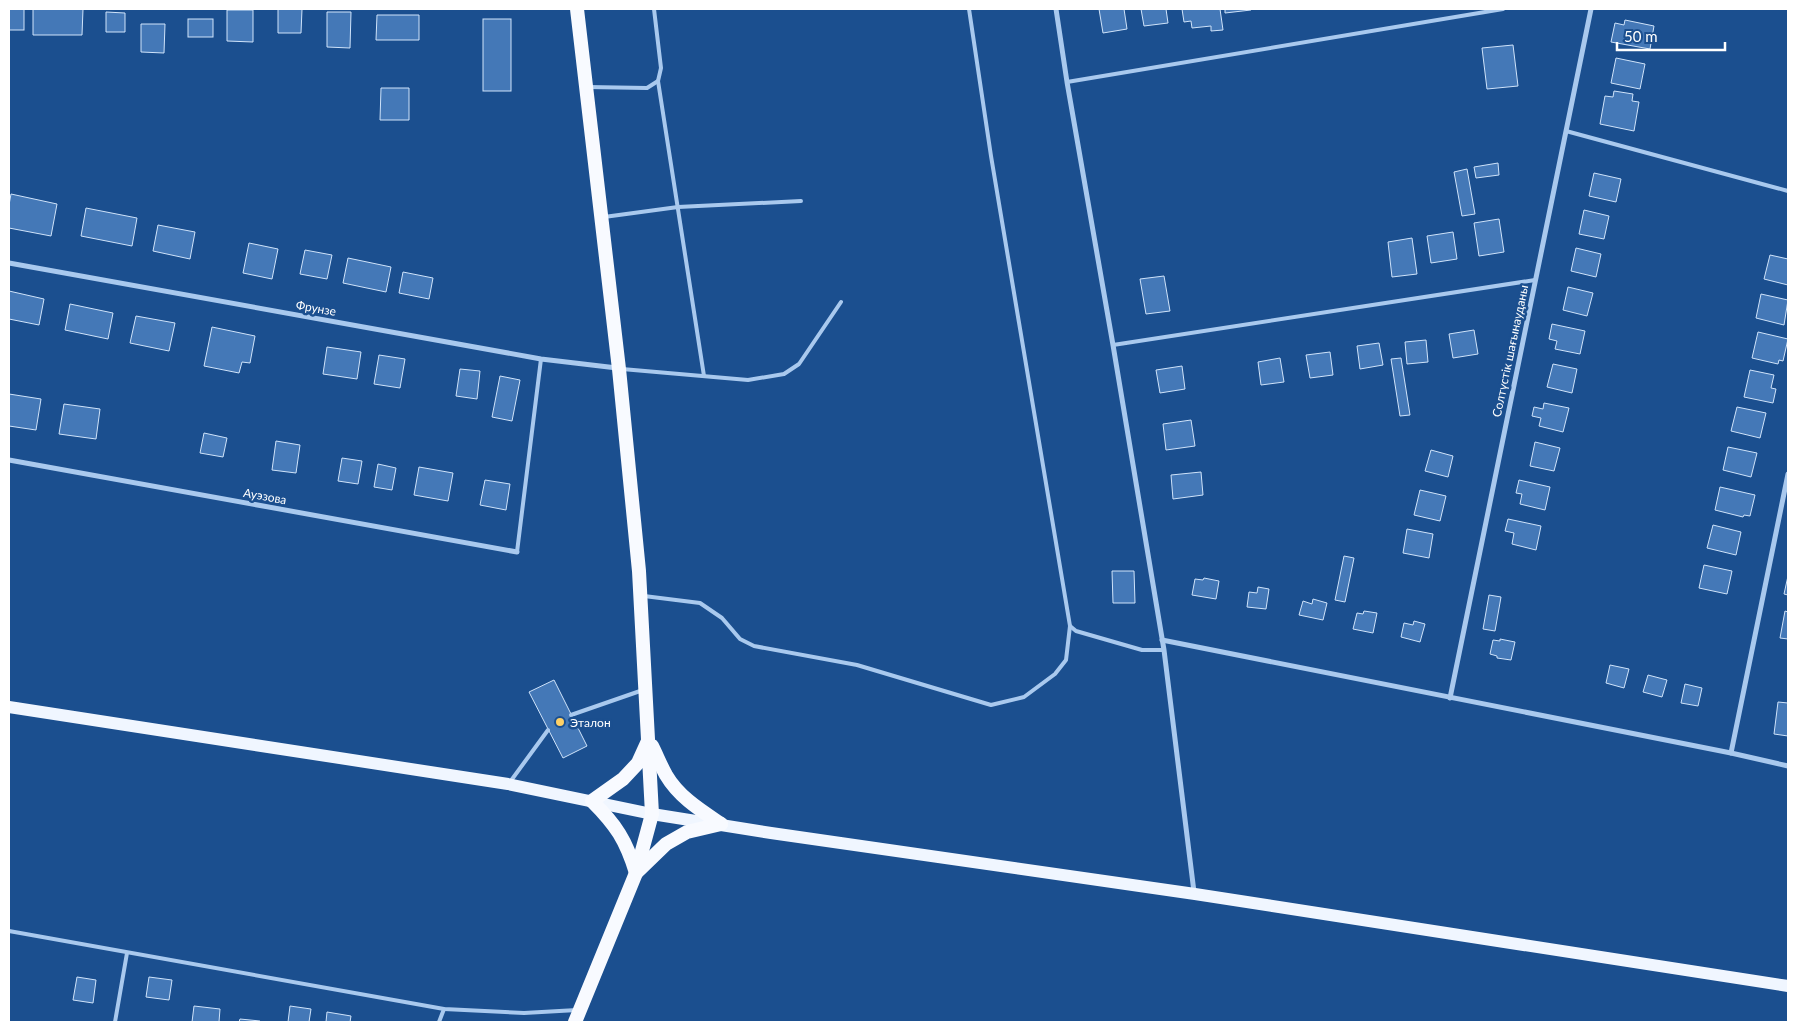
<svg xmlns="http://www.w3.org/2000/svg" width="1797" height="1031" viewBox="0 0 1797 1031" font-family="Lato,sans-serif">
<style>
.building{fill:#4478b7;stroke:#cfe3fa}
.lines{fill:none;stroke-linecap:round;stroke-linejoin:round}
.service{stroke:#a9c9ee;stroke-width:4}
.minor{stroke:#a9c9ee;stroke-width:5}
.primary{stroke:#f0f6ff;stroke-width:12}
.trunk{stroke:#f8faff;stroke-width:14}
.poi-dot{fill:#ffd166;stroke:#1b4f8f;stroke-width:2}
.labels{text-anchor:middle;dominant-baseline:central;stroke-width:5;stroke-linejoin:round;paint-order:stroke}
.street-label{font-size:12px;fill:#fff;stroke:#1b4f8f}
.poi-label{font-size:12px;fill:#fff;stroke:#1b4f8f;text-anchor:start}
</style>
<rect width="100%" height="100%" fill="#1b4f8f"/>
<g class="building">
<rect x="9" y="9" width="15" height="21"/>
<polygon points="33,9 83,9 82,35 33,35"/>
<polygon points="278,9 302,9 301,33 278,33"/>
<polygon points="1099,9 1124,9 1127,29 1103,33"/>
<polygon points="1141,9 1166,9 1168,23 1144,26"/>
<polygon points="1182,9 1220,9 1223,30 1211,31 1211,26 1192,28 1191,21 1184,22"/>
<polygon points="1225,9 1250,9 1251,10 1225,13"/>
<polygon points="227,10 253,10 253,42 227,41"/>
<polygon points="106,12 125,13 125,32 106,32"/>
<polygon points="327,12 351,12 350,48 327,47"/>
<polygon points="377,15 419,15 419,40 376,40"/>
<rect x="188" y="19" width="25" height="18"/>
<rect x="483" y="19" width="28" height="72"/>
<polygon points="1625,20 1654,26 1650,49 1611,42 1615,23 1624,25"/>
<polygon points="141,24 165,24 164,53 141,52"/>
<polygon points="1513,45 1518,86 1487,89 1482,48"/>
<polygon points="1616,58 1645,64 1640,89 1611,83"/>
<polygon points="381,88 409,88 409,120 380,120"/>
<polygon points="1614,91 1633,94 1632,101 1639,102 1634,131 1600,124 1605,96 1613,97"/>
<polygon points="1498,163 1499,175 1476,178 1474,167"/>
<polygon points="1467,169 1475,214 1462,216 1454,172"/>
<polygon points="1594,173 1621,179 1616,202 1589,196"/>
<polygon points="11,194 57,204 51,236 9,228 9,205"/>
<polygon points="86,208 137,218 132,246 81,236"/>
<polygon points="1584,210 1609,216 1604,239 1579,234"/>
<polygon points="1499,219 1504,252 1479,256 1474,223"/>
<polygon points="158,225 195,232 190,259 153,251"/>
<polygon points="1453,232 1457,259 1431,263 1427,236"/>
<polygon points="1412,238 1417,274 1392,277 1388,242"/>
<polygon points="249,243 278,249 272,279 243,273"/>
<polygon points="1576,248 1601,254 1596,277 1571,271"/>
<polygon points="305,250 332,255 327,279 300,274"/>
<polygon points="1770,255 1788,259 1788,285 1764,279"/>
<polygon points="348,258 391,267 386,292 343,283"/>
<polygon points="403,272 433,278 429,299 399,293"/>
<polygon points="1164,276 1170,311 1146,314 1140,279"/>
<polygon points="1568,287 1593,293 1587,316 1563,310"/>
<polygon points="9,291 44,299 39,325 9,319"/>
<polygon points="1761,294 1788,300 1784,325 1756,318"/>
<polygon points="70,304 113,313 108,339 65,330"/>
<polygon points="136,316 175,323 169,351 130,343"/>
<polygon points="1552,324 1585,331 1580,354 1555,349 1557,341 1549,339"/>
<polygon points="212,327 255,336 250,363 242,362 239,373 204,366"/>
<polygon points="1474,330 1478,354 1453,358 1449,334"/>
<polygon points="1758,332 1788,339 1783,361 1779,360 1778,364 1752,358"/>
<polygon points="1426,340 1428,362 1407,364 1405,342"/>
<polygon points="1379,343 1383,365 1360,369 1357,346"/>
<polygon points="327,347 361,352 357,379 323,374"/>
<polygon points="1330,352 1333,375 1310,378 1306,355"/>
<polygon points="379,355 405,359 400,388 374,384"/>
<polygon points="1280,358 1284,382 1261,385 1258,362"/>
<polygon points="1401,358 1410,415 1400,416 1391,359"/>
<polygon points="1553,364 1577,369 1572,393 1547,387"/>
<polygon points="1182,366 1185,389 1160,393 1156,370"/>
<polygon points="460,369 480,371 477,399 456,396"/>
<polygon points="1750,370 1774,375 1771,388 1776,389 1773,403 1744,397"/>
<polygon points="500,376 520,380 512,421 492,417"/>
<polygon points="9,394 41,399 36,430 9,426"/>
<polygon points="1544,403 1569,408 1563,432 1539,426 1541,418 1532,416 1534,407 1543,409"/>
<polygon points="64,404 100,409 96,439 59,434"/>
<polygon points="1737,407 1766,413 1760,438 1731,431"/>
<polygon points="1191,420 1195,446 1166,450 1163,424"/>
<polygon points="204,433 227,438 223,457 200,453"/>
<polygon points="276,441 300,445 296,473 272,470"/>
<polygon points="1535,442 1560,448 1554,471 1530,466"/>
<polygon points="1728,447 1757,453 1751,477 1723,470"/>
<polygon points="1431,450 1453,456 1448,477 1425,471"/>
<polygon points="342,458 362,461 358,484 338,481"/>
<polygon points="378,464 396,468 392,490 374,487"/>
<polygon points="419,467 453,473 448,501 414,495"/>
<polygon points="1201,472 1203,495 1173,499 1171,475"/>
<polygon points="485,480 510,484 506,510 480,505"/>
<polygon points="1519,480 1550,487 1545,510 1520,504 1522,494 1516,493"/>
<polygon points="1720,487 1755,495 1750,516 1744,515 1743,517 1715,510"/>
<polygon points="1420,490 1446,496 1440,521 1414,515"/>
<polygon points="1508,519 1541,526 1536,550 1512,544 1514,533 1505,531"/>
<polygon points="1713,525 1741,532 1736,555 1707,548"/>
<polygon points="1407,529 1433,534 1429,558 1403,553"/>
<polygon points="1344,556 1354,558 1345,602 1335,600"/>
<polygon points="1704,565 1732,571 1727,594 1699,588"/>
<polygon points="1112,571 1134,571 1135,603 1113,603"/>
<polygon points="1788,576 1788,595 1784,594"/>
<polygon points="1204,578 1219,581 1216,599 1192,595 1195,579 1203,580"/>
<polygon points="1258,587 1269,589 1266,609 1247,607 1249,592 1257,593"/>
<polygon points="1489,595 1501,597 1495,631 1483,629"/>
<polygon points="1313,599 1327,603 1323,620 1299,615 1303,601 1312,604"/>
<polygon points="1364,611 1377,613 1373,633 1353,629 1357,613 1363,614"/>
<polygon points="1785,611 1788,612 1788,639 1780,638"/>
<polygon points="1414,621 1425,624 1420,642 1401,637 1404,623 1413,625"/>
<polygon points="1500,639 1515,642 1511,660 1497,658 1497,656 1490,654 1493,640 1500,641"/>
<polygon points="1610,665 1629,669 1624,688 1606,683"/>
<polygon points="1648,675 1667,680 1662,697 1643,692"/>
<polygon points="554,680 587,746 563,758 529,692"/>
<polygon points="1685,684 1702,688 1698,706 1681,703"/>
<polygon points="1778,702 1788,703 1788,736 1774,734"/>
<polygon points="77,977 96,980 93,1003 73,1000"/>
<polygon points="149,977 172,980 169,1000 146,997"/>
<polygon points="194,1006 220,1009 219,1022 192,1022"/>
<polygon points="290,1006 311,1009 309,1022 288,1022"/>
<polygon points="327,1012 351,1016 350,1022 326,1022"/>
<polygon points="240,1019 260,1021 260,1022 239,1022"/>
</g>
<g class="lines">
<g class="service">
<polyline points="969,9 991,156 1070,626 1076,631 1142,650 1164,650"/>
<polyline points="658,81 704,376"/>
<polyline points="1067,82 1503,9"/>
<polyline points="588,87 647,88 658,81 661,68 654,9"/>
<polyline points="1566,131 1788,191"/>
<polyline points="604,217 678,207 801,201"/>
<polyline points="1113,345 1535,280"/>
<polyline points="622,369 748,380 784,374 799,364 841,302"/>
<polyline points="517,552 541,359"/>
<polyline points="644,596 700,603 722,618 740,639 754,646 857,665 991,705 1024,697 1055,674 1066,660 1070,626"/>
<polyline points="571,715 643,690"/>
<polyline points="510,782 548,730"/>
<polyline points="9,931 444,1009 524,1013 577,1010"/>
<polyline points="115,1022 127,953"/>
<polyline points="439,1022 444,1009"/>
</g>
<g class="minor">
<polyline points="1056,9 1067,82 1113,345 1164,650 1194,892"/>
<polyline points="9,263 541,359 617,368"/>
<polyline points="9,460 517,552"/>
<polyline points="1162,640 1731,753 1788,766"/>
<polyline points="1450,698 1591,9"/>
<polyline points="1731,753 1788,474"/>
</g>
<polyline class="primary" points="9,707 508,784 652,814 771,833 1195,894 1788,986"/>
<g class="trunk">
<path d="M648,741L638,763L623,779L592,801C616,825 626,840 636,873L666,844L687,832L721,824"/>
<path d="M652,746C657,756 661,766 666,775C679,797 700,810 721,824"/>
<polyline points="575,1022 636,873 652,814 639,571 619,369 577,9"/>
</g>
</g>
<circle class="poi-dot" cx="560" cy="722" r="5"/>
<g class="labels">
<g class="street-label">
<text transform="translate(316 308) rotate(10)">Фрунзе</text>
<text transform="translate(1510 351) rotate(-78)">Солтүстік шағынауданы</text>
<text transform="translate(265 496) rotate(10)">Ауэзова</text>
</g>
<g class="poi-label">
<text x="570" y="722">Эталон</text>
</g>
</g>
<rect width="1797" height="1031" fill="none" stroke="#ffffff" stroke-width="20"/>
<path d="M1617 42v8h108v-8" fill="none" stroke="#ffffff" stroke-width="2.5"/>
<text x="1624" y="42" font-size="15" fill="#ffffff" stroke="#1b4f8f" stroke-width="4" paint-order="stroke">50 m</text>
</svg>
